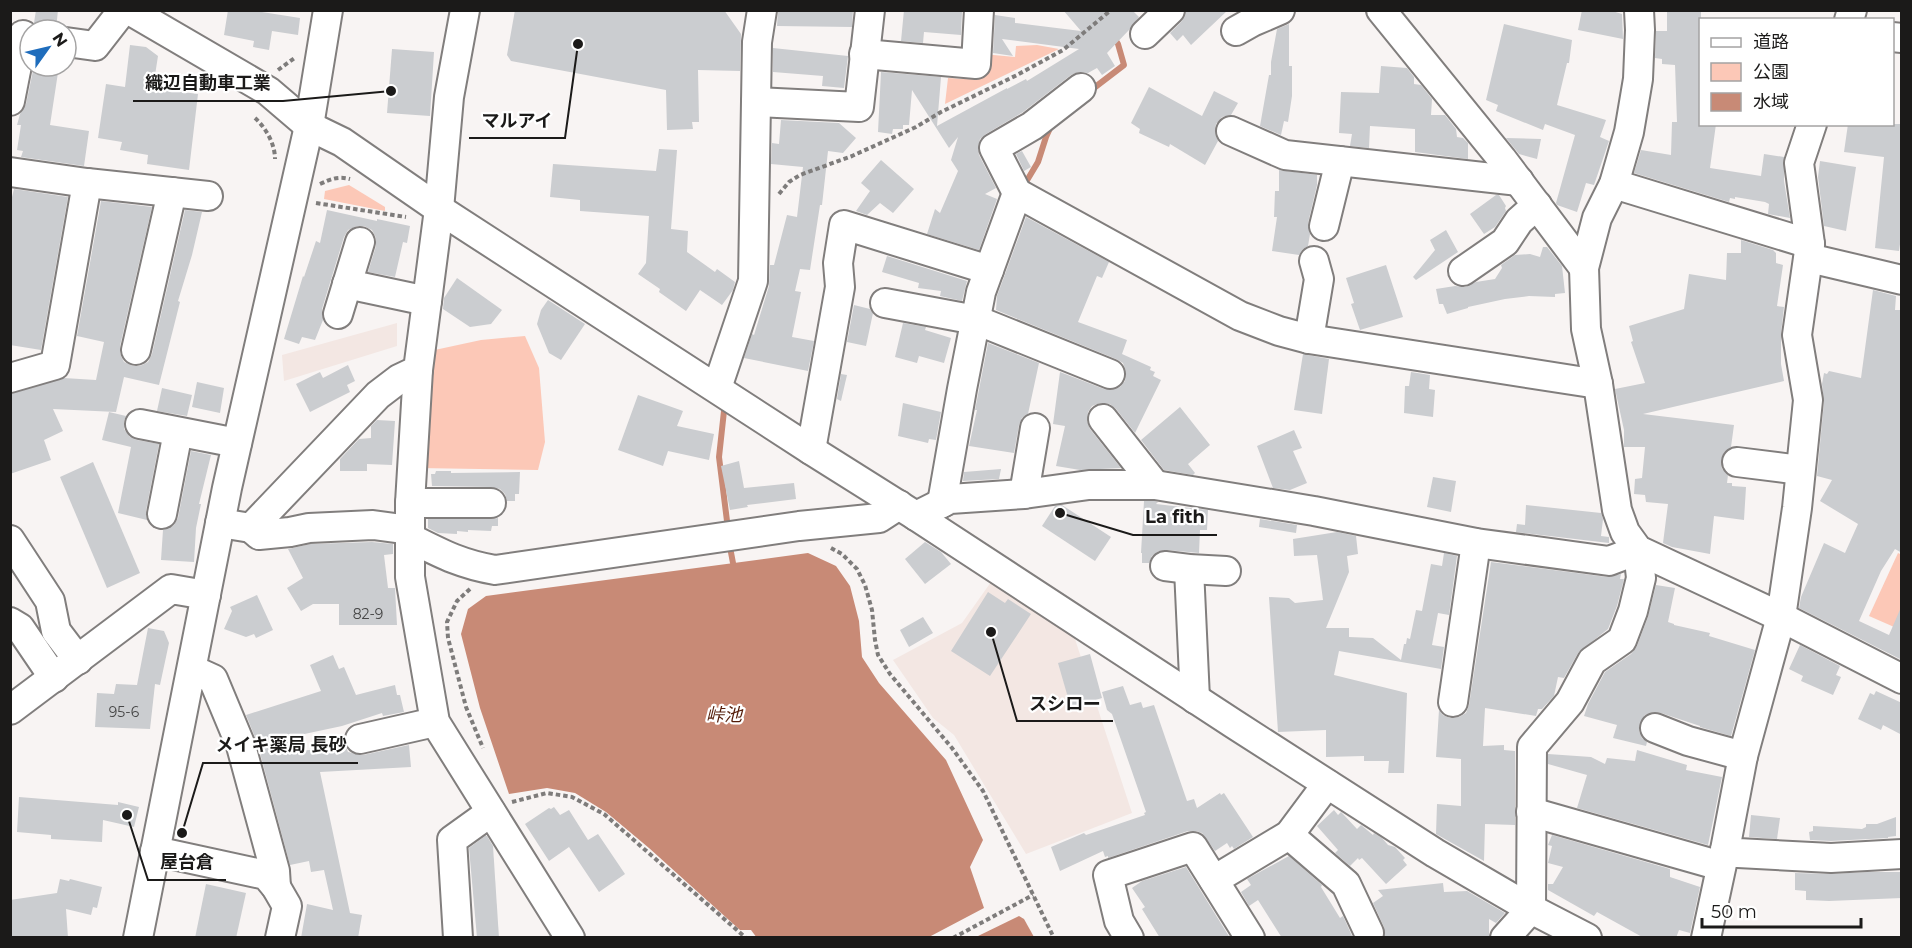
<svg xmlns="http://www.w3.org/2000/svg" width="1912" height="948" viewBox="0 0 1912 948" font-family="Montserrat,'Noto Sans JP',sans-serif">
<style>
.built{fill:#f3e7e3}
.green{fill:#fcc8b7}
.water{fill:#c88a76}
.lines{fill:none;stroke-linecap:round;stroke-linejoin:round}
.stream{stroke:#c88a76;stroke-width:6}
.building{fill:#cbcdd0}
.minor-casing{stroke:#817e7d;stroke-width:32}
.path{stroke:#7e7c7b;stroke-width:4;stroke-dasharray:4.5 3;stroke-linecap:butt}
.minor{stroke:#fff;stroke-width:28}
.labels{text-anchor:middle;dominant-baseline:central;stroke-width:4.5;stroke-linejoin:round;paint-order:stroke}
.number-label{font-size:14px;fill:#474747}
.water-label{font-size:18px;font-style:italic;fill:#541c08;stroke:#fff}
.leader{fill:none;stroke:#1b1a19;stroke-width:2}
.callout-dot{fill:#1b1a19;stroke:#fff;stroke-width:2}
.callout-label{font-size:18px;text-anchor:middle;font-weight:bold;fill:#1b1a19;stroke:#fff;stroke-width:4.5;stroke-linejoin:round;paint-order:stroke}
</style>
<rect width="100%" height="100%" fill="#f8f4f3"/>
<g class="built">
<polygon points="397,323 397,346 284,381 282,355"/>
<polygon points="991,582 1074,636 1132,813 1026,854 954,735 933,718 893,660 962,623"/>
</g>
<g class="green">
<polygon points="1037,45 1059,49 945,104 948,78 963,79 964,71 983,54 1015,57 1016,46"/>
<polygon points="349,185 385,207 385,211 324,199 325,191"/>
<polygon points="525,336 539,368 545,442 538,470 418,468 430,351 481,340"/>
<polygon points="1898,553 1902,555 1901,630 1869,616"/>
</g>
<g class="water">
<polygon points="808,553 836,566 850,586 859,621 862,657 879,683 946,760 983,840 970,867 984,908 929,937 757,938 751,930 740,930 649,848 606,812 575,793 547,788 509,794 480,708 461,634 468,609 486,596"/>
<polygon points="1019,916 1024,919 1034,937 976,937"/>
</g>
<g class="lines">
<g class="stream">
<polyline points="1090,91 1124,65 1118,44 1113,36"/>
<polyline points="1023,187 1038,162 1046,137 1051,126"/>
<polyline points="724,411 719,457 728,529"/>
<polyline points="729,542 733,563"/>
</g>
</g>
<g class="building">
<polygon points="36,10 58,10 56,29 36,26 34,23"/>
<polygon points="228,10 250,10 300,18 298,35 272,31 269,50 253,47 254,41 224,35"/>
<polygon points="515,10 724,10 741,34 740,71 698,70 699,122 692,122 693,129 667,130 666,90 511,61 507,55"/>
<polygon points="778,10 853,10 852,27 777,26"/>
<polygon points="904,10 962,12 961,35 924,32 923,43 901,41"/>
<polygon points="1063,10 1132,10 1139,17 1129,30 1107,53 1115,66 1102,75 1097,68 1088,73 1079,72 1071,75 1023,112 986,134 980,139 978,147 979,155 996,188 985,194 997,199 979,250 927,234 935,209 940,213 958,171 951,160 958,137 949,148 912,90 909,125 903,125 903,129 893,129 892,134 878,132 881,72 941,77 937,126 1007,88 1007,89 1026,79 1027,81 1079,49 1002,39 1013,56 993,53 995,15 1015,18 1015,23 1081,31"/>
<polygon points="1186,10 1228,10 1191,45 1183,35 1177,41 1170,33 1182,21"/>
<polygon points="1582,10 1609,10 1622,14 1623,39 1578,30"/>
<polygon points="1667,10 1701,10 1701,124 1716,124 1710,168 1761,176 1764,154 1784,157 1784,181 1790,218 1768,214 1769,204 1765,202 1735,197 1735,199 1730,198 1729,202 1634,173 1641,150 1671,155 1672,122 1677,122 1675,65 1662,64 1662,59 1655,58 1656,31 1667,31"/>
<polygon points="1289,24 1289,66 1292,66 1292,96 1288,122 1284,121 1281,135 1260,126 1269,75 1271,75 1271,62 1277,29"/>
<polygon points="1504,24 1572,40 1569,63 1567,63 1557,105 1606,120 1600,137 1609,141 1594,185 1586,183 1577,212 1557,205 1556,203 1575,135 1545,124 1543,130 1496,111 1498,105 1486,100"/>
<polygon points="130,45 146,47 158,56 153,88 198,94 189,170 147,164 148,155 120,150 122,142 98,138 106,84 125,87"/>
<polygon points="773,48 848,56 844,88 822,86 823,76 773,72"/>
<polygon points="392,49 434,52 430,116 387,113"/>
<polygon points="34,66 59,66 50,125 89,131 84,166 21,157 23,151 17,150 21,125 17,125 20,114 26,104"/>
<polygon points="1381,66 1407,68 1414,77 1414,84 1421,85 1432,99 1431,115 1445,115 1456,129 1457,137 1463,138 1468,143 1468,159 1415,152 1415,129 1370,126 1369,148 1350,146 1352,134 1339,133 1341,92 1379,93"/>
<polygon points="1149,87 1202,116 1214,91 1238,103 1231,115 1222,117 1216,124 1215,133 1218,141 1205,165 1170,144 1169,147 1139,133 1140,129 1131,123"/>
<polygon points="781,120 839,123 856,138 843,153 828,151 822,205 820,205 810,270 800,269 795,291 801,292 792,337 814,341 808,371 744,358 752,334 754,335 769,286 770,265 774,265 787,215 797,217 803,167 771,164 772,143 779,144"/>
<polygon points="1848,124 1902,124 1902,230 1899,251 1875,248 1884,157 1844,152"/>
<polygon points="1506,138 1541,139 1537,159 1519,154"/>
<polygon points="659,149 677,150 671,229 688,231 687,252 715,272 717,269 735,282 733,290 722,305 700,290 686,311 659,292 660,289 638,274 646,263 649,216 580,211 580,200 550,197 553,164 656,171"/>
<polygon points="1022,151 1031,167 1024,171 1016,154"/>
<polygon points="881,160 914,189 893,213 880,203 867,215 856,211 870,191 861,183"/>
<polygon points="1820,161 1856,167 1846,231 1824,226 1818,177"/>
<polygon points="1279,170 1317,175 1317,185 1308,223 1310,234 1308,246 1303,249 1299,255 1272,251 1277,217 1274,217 1275,191 1279,191"/>
<polygon points="14,189 68,197 41,350 10,345 10,205"/>
<polygon points="1496,195 1499,195 1506,206 1505,208 1506,211 1495,227 1484,234 1470,214"/>
<polygon points="101,201 152,207 120,346 120,354 124,362 133,366 140,366 148,362 152,354 185,210 202,212 192,255 178,301 180,302 159,385 124,377 116,412 53,409 63,431 44,440 51,460 10,474 10,394 64,378 96,380 104,342 77,336"/>
<polygon points="327,210 377,221 377,219 410,226 407,243 403,242 395,277 368,272 376,246 376,238 372,230 364,226 357,226 348,230 344,237 322,309 323,320 315,340 302,337 299,344 284,339 303,276 304,277 316,241 320,243"/>
<polygon points="1026,217 1109,262 1102,278 1097,276 1078,322 1127,340 1122,354 1151,367 1150,370 1155,372 1153,376 1161,380 1135,433 1116,409 1110,404 1100,403 1092,406 1088,412 1087,421 1090,429 1121,468 1080,470 1056,466 1065,426 1053,424 1060,372 1104,389 1112,390 1120,387 1125,381 1126,372 1123,363 1116,359 996,310 997,296"/>
<polygon points="1446,230 1458,252 1416,280 1413,277 1435,250 1430,240"/>
<polygon points="1741,240 1773,250 1776,253 1776,263 1783,265 1777,306 1784,307 1781,333 1781,364 1784,381 1643,414 1734,425 1731,447 1724,453 1721,461 1722,469 1728,475 1727,483 1732,483 1732,486 1746,487 1744,520 1714,516 1710,554 1672,547 1663,543 1668,504 1646,502 1645,495 1634,494 1635,479 1642,478 1645,447 1624,447 1624,430 1615,389 1645,383 1631,342 1633,341 1629,326 1684,309 1689,274 1726,280 1727,253 1741,253"/>
<polygon points="1543,247 1547,247 1562,266 1565,293 1555,294 1555,297 1529,296 1505,299 1468,307 1468,308 1447,314 1443,304 1439,304 1436,289 1455,286 1465,287 1476,282 1495,279 1502,268 1501,265 1515,255 1530,254 1540,257"/>
<polygon points="887,256 967,281 962,301 940,296 941,291 918,288 919,283 882,272"/>
<polygon points="1386,265 1403,317 1360,330 1351,304 1354,303 1346,278"/>
<polygon points="457,278 502,310 491,324 470,327 443,309 444,298"/>
<polygon points="1873,290 1896,296 1895,310 1902,310 1902,553 1895,549 1881,571 1859,621 1889,635 1902,605 1902,660 1799,608 1801,597 1824,543 1845,553 1858,524 1820,501 1832,480 1817,476 1824,402 1822,384 1824,373 1827,374 1829,371 1861,378"/>
<polygon points="548,300 585,324 561,360 549,353 537,324 541,310"/>
<polygon points="854,305 870,309 873,313 866,346 847,342"/>
<polygon points="903,323 926,327 925,330 951,338 944,363 919,356 917,363 895,357"/>
<polygon points="988,343 1039,363 1028,414 1022,418 1019,425 1014,453 969,446 977,410 975,410"/>
<polygon points="1303,354 1329,359 1322,414 1294,410"/>
<polygon points="348,365 355,381 347,385 350,392 310,412 296,384 320,372 323,378"/>
<polygon points="1411,372 1430,375 1429,389 1435,390 1433,417 1404,413 1405,386 1409,386"/>
<polygon points="841,374 847,375 841,401 837,399"/>
<polygon points="197,382 224,388 220,413 192,407"/>
<polygon points="162,388 192,395 187,416 157,411"/>
<polygon points="638,395 683,411 677,426 714,434 709,460 668,451 663,466 618,450"/>
<polygon points="903,403 941,412 936,440 929,439 928,443 898,436"/>
<polygon points="1180,407 1210,445 1188,464 1195,473 1193,475 1164,470 1141,440"/>
<polygon points="109,412 126,416 124,421 124,429 130,437 137,440 159,444 146,511 147,520 118,513 131,447 102,440"/>
<polygon points="377,420 395,421 392,465 367,464 367,471 340,471 340,459 359,439 371,438 371,426"/>
<polygon points="1294,430 1302,448 1293,451 1307,483 1290,490 1273,488 1257,446"/>
<polygon points="191,451 211,455 199,504 201,504 196,528 194,562 161,560 163,530 174,525 178,518"/>
<polygon points="739,461 744,488 794,483 796,499 747,505 748,507 730,510 721,466"/>
<polygon points="93,462 140,573 107,588 60,477"/>
<polygon points="1001,469 999,479 963,481 964,472"/>
<polygon points="436,471 451,471 451,473 520,472 519,494 515,494 515,501 507,501 505,494 500,489 492,487 432,486 431,474 435,474"/>
<polygon points="1433,477 1456,481 1451,512 1427,507"/>
<polygon points="1144,501 1154,501 1158,502 1156,504 1208,510 1207,530 1200,530 1199,553 1167,550 1159,551 1152,556 1149,563 1142,563 1142,553 1141,553"/>
<polygon points="1062,505 1111,537 1095,561 1042,526 1055,506"/>
<polygon points="1526,505 1601,513 1603,519 1601,536 1609,537 1609,543 1516,532 1517,524 1525,525"/>
<polygon points="498,518 498,526 492,526 491,531 468,530 468,532 457,531 457,534 438,533 428,528 428,519 491,519"/>
<polygon points="1260,519 1297,525 1296,533 1259,527"/>
<polygon points="1337,532 1356,536 1358,554 1347,556 1349,572 1326,628 1349,628 1349,637 1373,638 1401,660 1404,644 1406,644 1407,638 1410,639 1416,610 1422,611 1431,564 1442,566 1444,553 1457,556 1449,615 1438,613 1432,645 1444,647 1441,669 1339,651 1334,675 1407,693 1404,773 1388,773 1389,761 1364,761 1364,756 1326,757 1326,730 1278,732 1269,597 1289,598 1295,603 1323,600 1317,555 1294,556 1293,539"/>
<polygon points="372,542 393,544 393,554 384,555 388,588 395,588 397,625 339,625 339,604 313,604 301,611 287,588 303,578 288,549 311,544"/>
<polygon points="925,542 941,552 951,564 925,584 905,559"/>
<polygon points="1491,562 1607,577 1621,574 1620,579 1624,579 1617,606 1608,629 1578,653 1564,678 1558,677 1554,696 1542,709 1538,709 1536,716 1485,708 1483,746 1504,745 1504,750 1515,751 1515,825 1485,824 1484,861 1436,834 1437,804 1461,806 1461,759 1436,757 1439,710 1443,715 1450,718 1459,717 1466,713 1469,705"/>
<polygon points="1656,585 1675,588 1668,622 1674,624 1674,625 1710,633 1709,636 1755,650 1731,736 1700,727 1700,726 1661,713 1653,712 1645,715 1640,723 1639,731 1642,738 1647,742 1646,746 1613,738 1617,725 1584,716 1588,704 1605,672 1631,654 1637,646 1648,617"/>
<polygon points="988,592 1005,603 1008,599 1031,614 990,676 951,651"/>
<polygon points="257,595 273,630 256,638 254,634 246,637 224,629 232,611 230,607"/>
<polygon points="923,617 933,633 909,647 900,630"/>
<polygon points="148,628 164,631 169,643 160,685 155,684 150,729 95,727 97,693 114,694 116,684 137,685"/>
<polygon points="1800,645 1840,666 1836,675 1841,677 1833,695 1801,681 1803,676 1789,669"/>
<polygon points="1090,654 1102,698 1071,708 1058,663"/>
<polygon points="333,655 339,669 344,667 356,695 395,685 397,695 400,695 404,712 383,716 382,713 342,726 295,736 297,751 346,747 348,752 363,755 409,745 411,767 320,772 350,913 362,915 358,938 301,938 307,904 333,910 324,870 311,872 309,861 290,865 257,742 246,715 321,691 310,665"/>
<polygon points="1123,686 1130,705 1141,702 1143,708 1154,705 1187,801 1194,799 1197,808 1220,793 1221,795 1224,793 1253,837 1234,849 1232,846 1230,848 1227,843 1215,851 1202,833 1196,831 1188,831 1108,858 1108,856 1105,857 1103,851 1060,871 1051,847 1084,833 1086,835 1145,815 1144,813 1146,812 1112,714 1107,710 1102,692"/>
<polygon points="1876,691 1902,703 1902,735 1883,725 1881,730 1858,719 1870,693 1874,695"/>
<polygon points="1637,750 1687,765 1686,770 1722,777 1708,845 1577,808 1587,775 1548,764 1548,754 1591,757 1605,764 1607,758 1635,761"/>
<polygon points="19,797 118,805 118,802 139,807 134,827 103,820 102,842 51,839 51,835 17,832"/>
<polygon points="554,807 560,815 569,810 588,840 598,834 625,874 599,892 569,847 549,861 525,824 549,808 551,809"/>
<polygon points="1334,810 1338,815 1341,812 1343,814 1357,829 1361,825 1373,835 1374,833 1382,838 1388,845 1395,847 1405,858 1403,860 1407,865 1386,884 1362,858 1359,860 1358,858 1350,866 1335,853 1338,850 1317,826"/>
<polygon points="1751,815 1780,818 1777,839 1749,837"/>
<polygon points="1896,817 1896,836 1888,837 1888,838 1831,841 1810,840 1809,832 1813,831 1813,826 1862,829 1866,827 1866,824 1877,824"/>
<polygon points="1552,835 1670,869 1670,877 1700,887 1690,933 1679,930 1676,938 1644,938 1597,912 1594,916 1548,890 1548,884 1553,884 1563,867 1548,863 1552,846 1548,845"/>
<polygon points="485,836 487,836 493,846 499,938 477,938 469,848"/>
<polygon points="1289,856 1322,885 1321,887 1340,918 1343,916 1353,938 1282,938 1258,900 1249,906 1241,892 1251,885 1247,879"/>
<polygon points="1186,867 1230,938 1160,938 1142,909 1145,907 1132,888 1142,881"/>
<polygon points="1867,872 1902,872 1902,898 1829,901 1806,900 1806,891 1795,890 1795,873 1830,874"/>
<polygon points="60,879 69,881 70,879 102,887 97,908 93,907 91,915 66,909 68,938 10,938 10,900 57,893"/>
<polygon points="1443,883 1444,892 1467,891 1505,913 1496,923 1489,919 1489,938 1384,938 1384,927 1373,903 1383,896 1378,890"/>
<polygon points="206,884 246,893 236,938 195,938"/>
</g>
<g class="lines">
<defs>
<g id="minor">
<polyline points="129,10 268,91 309,126 342,142 439,209 811,450 916,516 1234,724 1435,853 1531,909 1587,938"/>
<polyline points="1381,10 1502,159 1584,268"/>
<polyline points="1639,10 1640,30 1638,79 1629,132 1614,184 1597,218 1584,268 1586,329 1598,384 1617,510 1625,532 1638,550 1781,617 1902,679"/>
<polyline points="1849,20 1852,10"/>
<polyline points="1236,31 1252,22 1280,10"/>
<polyline points="1145,34 1170,10"/>
<polyline points="1892,37 1902,38"/>
<polyline points="66,42 95,46 123,10"/>
<polyline points="864,54 976,64 979,10"/>
<polyline points="10,101 23,35"/>
<polyline points="756,102 859,107 870,10"/>
<polyline points="1231,131 1285,155 1519,181"/>
<polyline points="10,172 87,183 208,196"/>
<polyline points="1614,184 1810,244"/>
<polyline points="1017,193 994,148 1032,126 1081,88"/>
<polyline points="1324,226 1340,161"/>
<polyline points="1809,258 1902,280"/>
<polyline points="1463,271 1505,242 1519,221 1537,205"/>
<polyline points="347,284 427,301"/>
<polyline points="885,303 976,320 1110,374"/>
<polyline points="338,314 360,242"/>
<polyline points="1309,339 1319,279 1314,261"/>
<polyline points="136,350 172,192"/>
<polyline points="418,370 410,503 410,577 435,722 570,938"/>
<polyline points="10,378 55,365 87,183"/>
<polyline points="717,388 753,281 757,42 762,10"/>
<polyline points="1103,419 1155,485"/>
<polyline points="140,424 237,443"/>
<polyline points="811,450 840,287 838,263 844,225 989,270"/>
<polyline points="1737,462 1800,470"/>
<polyline points="1024,494 1035,428"/>
<polyline points="410,503 491,503"/>
<polyline points="942,503 962,389 981,292 1017,193 1240,316 1279,331 1309,339 1598,384"/>
<polyline points="162,514 178,432"/>
<polyline points="916,516 950,499 1024,494 1089,485 1155,485 1314,511 1476,543 1609,561 1638,550 1641,578 1633,611 1622,640 1592,661 1570,702 1532,747 1531,909 1505,938"/>
<polyline points="220,523 251,528 378,395 399,379 418,370 439,209 449,97 465,10"/>
<polyline points="251,528 259,535 290,532 309,528 373,525 410,530"/>
<path d="M410,538C440,553 460,564 495,570L799,526L879,518L899,505"/>
<polyline points="10,540 50,601 56,631 78,660"/>
<polyline points="1165,566 1189,569 1226,571"/>
<polyline points="1189,569 1195,699"/>
<polyline points="10,622 20,628 54,678"/>
<polyline points="202,674 213,679 241,746 275,871 276,887"/>
<polyline points="1453,702 1476,543"/>
<polyline points="10,710 171,589 206,595"/>
<polyline points="1655,728 1688,741 1743,756"/>
<polyline points="360,739 435,722"/>
<polyline points="1531,812 1721,866"/>
<polyline points="1289,835 1346,884 1369,933"/>
<polyline points="1725,850 1738,853 1831,858 1902,854"/>
<polyline points="155,851 266,875 276,887 287,906 280,938"/>
<polyline points="1214,880 1289,835 1327,784"/>
<polyline points="138,938 227,488 309,126 328,10"/>
<polyline points="458,938 452,840 491,812"/>
<polyline points="1129,938 1119,921 1108,875 1193,847 1250,938"/>
<polyline points="1706,938 1725,850 1743,756 1781,617 1797,508 1808,400 1797,335 1810,244 1799,163 1812,124"/>
</g>
</defs>
<use href="#minor" class="minor-casing"/>
<g class="path">
<polyline points="278,70 296,57"/>
<path d="M255,118C266,128 275,144 275,159"/>
<path d="M320,184C331,179 338,176 350,179"/>
<polyline points="779,194 789,182 800,175 852,156 916,127 941,112 1017,75 1063,50 1111,10"/>
<polyline points="316,203 406,217"/>
<polyline points="831,548 842,554 857,569 865,585 872,610 875,640 878,655 890,674 952,748 983,791 1054,938"/>
<polyline points="470,589 457,601 447,622 448,638 466,707 483,748"/>
<polyline points="512,802 547,793 572,797 604,814 746,938"/>
<polyline points="953,938 1033,895"/>
</g>
<use href="#minor" class="minor"/>
</g>
<g class="labels">
<g class="number-label">
<text x="368" y="614">82-9</text>
<text x="124" y="712">95-6</text>
</g>
<g class="water-label">
<text x="724" y="715">峠池</text>
</g>
</g>
<path class="leader" d="M391 91L283 101H133M578 44L565 138H469M1060 513L1133 535H1217M991 632L1017 721H1113M182 833L203 763H358M127 815L148 880H226"/>
<g class="callout-dot">
<circle cx="391" cy="91" r="6"/>
<circle cx="578" cy="44" r="6"/>
<circle cx="1060" cy="513" r="6"/>
<circle cx="991" cy="632" r="6"/>
<circle cx="182" cy="833" r="6"/>
<circle cx="127" cy="815" r="6"/>
</g>
<g class="callout-label">
<text x="208" y="89">織辺自動車工業</text>
<text x="517" y="127">マルアイ</text>
<text x="1175" y="523">La fith</text>
<text x="1065" y="710">スシロー</text>
<text x="281" y="751">メイキ薬局 長砂</text>
<text x="187" y="868">屋台倉</text>
</g>
<rect width="1912" height="948" fill="none" stroke="#1b1a19" stroke-width="24"/>
<rect x="1699" y="18" width="195" height="108" fill="#ffffff" stroke="#a4a3a3" stroke-width="1.5"/>
<rect x="1711" y="38" width="30" height="9" fill="#ffffff" stroke="#a4a3a3" stroke-width="1.5"/>
<text x="1753" y="48" font-size="18" fill="#1b1a19">道路</text>
<rect x="1711" y="63" width="30" height="18" fill="#fcc8b7" stroke="#a4a3a3" stroke-width="1.5"/>
<text x="1753" y="78" font-size="18" fill="#1b1a19">公園</text>
<rect x="1711" y="93" width="30" height="18" fill="#c88a76" stroke="#a4a3a3" stroke-width="1.5"/>
<text x="1753" y="108" font-size="18" fill="#1b1a19">水域</text>
<g transform="translate(48 48) rotate(56)"><circle r="28" fill="#ffffff" stroke="#a4a3a3" stroke-width="1.5"/>
<path d="M0-4.5L10 22L0 15L-10 22Z" fill="#1f6dbc"/>
<text y="-9" font-size="16" font-weight="bold" text-anchor="middle" fill="#1b1a19">N</text>
</g>
<path d="M1702 918v9h159v-9" fill="none" stroke="#1b1a19" stroke-width="3"/>
<text x="1711" y="918" font-size="18" fill="#1b1a19" stroke="#ffffff" stroke-width="4.5" paint-order="stroke">50 m</text>
</svg>
